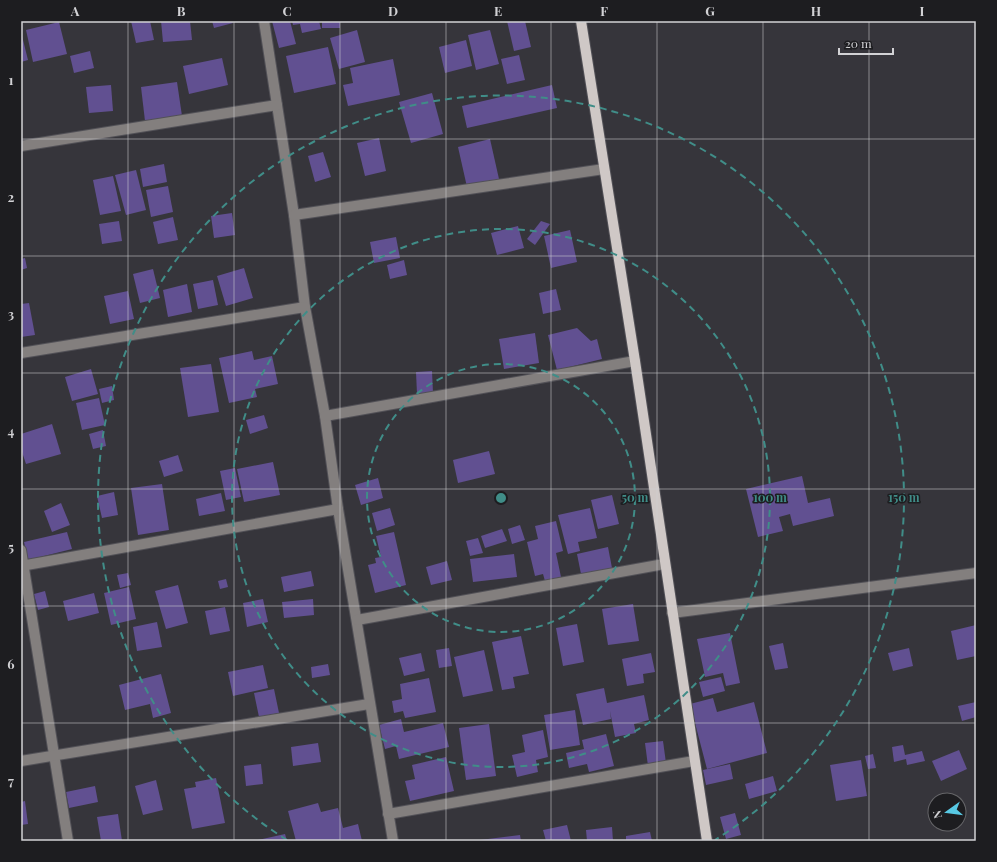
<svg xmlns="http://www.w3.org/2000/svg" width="997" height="862" viewBox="0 0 997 862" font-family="'Playfair Display',serif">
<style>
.building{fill:#615091}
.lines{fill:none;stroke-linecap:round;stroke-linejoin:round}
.minor-casing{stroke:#525157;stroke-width:12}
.major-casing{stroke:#525157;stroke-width:12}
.minor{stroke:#837f7e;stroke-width:10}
.major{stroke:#cfc8c6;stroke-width:10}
.grid{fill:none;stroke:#d2d2d5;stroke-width:1;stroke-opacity:0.55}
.ring{fill:none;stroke:#408d88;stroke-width:2;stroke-dasharray:7 5}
.centre{fill:#408d88;stroke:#1d1d20;stroke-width:2}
.ring-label{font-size:12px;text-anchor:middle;font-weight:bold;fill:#408d88;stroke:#1d1d20;stroke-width:3;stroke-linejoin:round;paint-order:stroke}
.neatline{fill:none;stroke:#d2d2d5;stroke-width:1.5}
.grid-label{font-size:13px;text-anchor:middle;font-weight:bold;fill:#d2d2d5}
</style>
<rect width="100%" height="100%" fill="#36353b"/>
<g class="building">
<polygon points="131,21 150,21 154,40 136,43"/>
<polygon points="161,21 190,21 192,40 163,42"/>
<polygon points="212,21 232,21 233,23 214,28"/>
<polygon points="272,21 290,21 296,44 279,48"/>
<polygon points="292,21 319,21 321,29 302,33 300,24 293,25"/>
<rect x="322" y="21" width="18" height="7"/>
<polygon points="507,21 525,21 531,47 514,51"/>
<polygon points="59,22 67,54 33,62 26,30"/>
<polygon points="357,30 365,62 339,69 330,38"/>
<polygon points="490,30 499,64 476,70 468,35"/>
<polygon points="21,32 28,60 21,62"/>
<polygon points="466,40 472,66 445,73 439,47"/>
<polygon points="328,47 336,84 294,93 286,56"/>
<polygon points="90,51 94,68 74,73 70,56"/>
<polygon points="519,55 525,80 507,84 501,59"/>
<polygon points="222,58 228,85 189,94 183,66"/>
<polygon points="393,59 400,95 348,106 343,85 353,83 350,68"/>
<polygon points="177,82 182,116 145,121 141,87"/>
<polygon points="111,85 113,111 89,113 86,87"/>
<polygon points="552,85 557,108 467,128 462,106"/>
<polygon points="432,93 443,134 411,143 399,102"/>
<polygon points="379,138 386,171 365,176 357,143"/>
<polygon points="490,139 499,179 467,187 458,147"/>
<polygon points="323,152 331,177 315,182 308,156"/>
<polygon points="164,164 167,182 143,187 140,169"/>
<polygon points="136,170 146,210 126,215 115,175"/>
<polygon points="113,176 121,211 100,215 93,180"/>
<polygon points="168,186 173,212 151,217 146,190"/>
<polygon points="232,213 235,235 214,238 211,216"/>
<polygon points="173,217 178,240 158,244 153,222"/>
<polygon points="119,221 122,241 102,244 99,224"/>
<polygon points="541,221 550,224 535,245 527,239"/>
<polygon points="518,226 524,248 497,255 491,233"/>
<polygon points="570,230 577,262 551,268 544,236"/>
<polygon points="396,237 400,258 374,263 370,242"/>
<polygon points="25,258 27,268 21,270 21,259"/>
<polygon points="404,260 407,275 390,279 387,265"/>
<polygon points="244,268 253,298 226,306 217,276"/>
<polygon points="153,269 160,298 140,303 133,274"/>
<polygon points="213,280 218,305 198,309 193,284"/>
<polygon points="187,284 192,312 168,317 163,290"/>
<polygon points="556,289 561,310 543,314 539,293"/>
<polygon points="128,291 134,319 110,324 104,296"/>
<polygon points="29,303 35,335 21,337 21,304"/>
<polygon points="577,328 591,341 597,339 602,359 557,370 548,335"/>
<polygon points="535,333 539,363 504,369 499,339"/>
<polygon points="252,351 254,360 272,356 278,384 255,389 257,397 229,403 219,358"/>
<polygon points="211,364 219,412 188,417 180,368"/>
<polygon points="91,369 98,394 72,401 65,377"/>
<polygon points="432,371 433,393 417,394 416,372"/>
<polygon points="112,386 114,400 102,403 99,389"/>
<polygon points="99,398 105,425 82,430 76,403"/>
<polygon points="264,415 268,428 250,434 246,420"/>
<polygon points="52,424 61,454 26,464 21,449 21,434"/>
<polygon points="103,430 106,446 93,449 89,434"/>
<polygon points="489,451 495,474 458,483 453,460"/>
<polygon points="178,455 183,471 164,477 159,461"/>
<polygon points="273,462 280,495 244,502 237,469"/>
<polygon points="235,468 241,497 226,500 220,471"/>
<polygon points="802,476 808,503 830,498 834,516 793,526 790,514 779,517 783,531 758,537 746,489"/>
<polygon points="378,478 383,498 361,505 355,485"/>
<polygon points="162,484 169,530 138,535 131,488"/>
<polygon points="114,492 118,515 102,518 97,496"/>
<polygon points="221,493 225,511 199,516 196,499"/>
<polygon points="612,495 619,524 598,529 591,500"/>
<polygon points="61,503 70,525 52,532 44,511"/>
<polygon points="390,508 395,525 377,531 372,513"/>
<polygon points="590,508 597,538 578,542 580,551 568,554 558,515"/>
<polygon points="556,521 563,551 556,553 561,577 545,581 543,574 535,576 527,542 538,539 535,526"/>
<polygon points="520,525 525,540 512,544 508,529"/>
<polygon points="502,529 507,541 485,548 481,536"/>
<polygon points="67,532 72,549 28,560 24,542"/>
<polygon points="394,532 406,585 375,593 368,565 376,563 375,558 381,557 376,536"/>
<polygon points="478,538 483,553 470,556 466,541"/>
<polygon points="608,547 612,568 581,574 577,554"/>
<polygon points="514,554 517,577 473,582 470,559"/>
<polygon points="447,561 452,580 431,585 426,567"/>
<polygon points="311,571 314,586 284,592 281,577"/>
<polygon points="128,573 131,585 120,588 117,575"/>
<polygon points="226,579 228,587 220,589 218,581"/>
<polygon points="178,585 188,623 166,629 155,591"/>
<polygon points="129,587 136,619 111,625 104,593"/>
<polygon points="45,591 49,607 38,610 34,594"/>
<polygon points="94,593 99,613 68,621 63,601"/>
<polygon points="263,599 268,622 247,627 243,603"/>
<polygon points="313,599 314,615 284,618 282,602"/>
<polygon points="633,604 639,641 608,645 602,609"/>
<polygon points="225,607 230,631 210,635 205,611"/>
<polygon points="157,622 162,647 137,651 133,627"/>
<polygon points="577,624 584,662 563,666 556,628"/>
<polygon points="976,625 976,656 957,660 951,631"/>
<polygon points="730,633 740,683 726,686 723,673 705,677 697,639"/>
<polygon points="521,636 529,674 513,677 515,688 502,690 492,642"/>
<polygon points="783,643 788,668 775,670 769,646"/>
<polygon points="449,648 452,666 439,668 436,650"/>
<polygon points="909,648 913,666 893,671 888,653"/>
<polygon points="484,650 493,691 463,697 454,657"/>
<polygon points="421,653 425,671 404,676 399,658"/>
<polygon points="651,653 655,672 643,674 644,683 627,686 622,659"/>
<polygon points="328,664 330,675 312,678 311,667"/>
<polygon points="263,665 268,688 233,696 228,672"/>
<polygon points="161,674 171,713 153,718 150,704 125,710 119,685"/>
<polygon points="721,677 725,691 703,697 699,682"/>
<polygon points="429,678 436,712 405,718 403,711 394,713 392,701 402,699 400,684"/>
<polygon points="604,688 607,703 644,695 649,720 634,724 636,733 615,737 610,711 611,719 583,725 576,694"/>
<polygon points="274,689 279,713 259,717 254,693"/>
<polygon points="713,698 717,712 754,702 767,753 707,769 690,704"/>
<polygon points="976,702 976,717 962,721 958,706"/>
<polygon points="575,710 580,745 550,750 544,715"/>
<polygon points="401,719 404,732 443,723 449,747 399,759 396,746 385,749 379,725"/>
<polygon points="489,724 496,776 466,780 459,728"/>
<polygon points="543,730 548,757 536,760 538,772 517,777 512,755 525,752 522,735"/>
<polygon points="606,734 614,766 589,772 587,764 569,768 566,753 584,749 582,740"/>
<polygon points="663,741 666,763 648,766 645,743"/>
<polygon points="318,743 321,762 293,766 291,747"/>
<polygon points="903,745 905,755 922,751 925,761 907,765 906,759 894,762 892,747"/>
<polygon points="959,750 967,769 941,781 932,761"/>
<polygon points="873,754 876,768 868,769 865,756"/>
<polygon points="446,757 454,791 410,801 405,781 415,779 412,765"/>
<polygon points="861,760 867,796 836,801 830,765"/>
<polygon points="261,764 263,784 246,786 244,766"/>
<polygon points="730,764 733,779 706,785 703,770"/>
<polygon points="773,776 777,791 749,799 745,784"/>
<polygon points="216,778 225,823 192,829 184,789 196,787 195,782"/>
<polygon points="156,780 163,810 143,815 135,786"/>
<polygon points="95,786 98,802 69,808 66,792"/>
<polygon points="25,801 28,824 21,825 21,802"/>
<polygon points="318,803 321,812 338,808 343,828 358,824 362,841 296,841 288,811"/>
<polygon points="735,813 741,835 726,839 720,817"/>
<polygon points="118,814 122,841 101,841 97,817"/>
<polygon points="567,825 571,841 546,841 543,830"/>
<polygon points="612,827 613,841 587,841 586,830"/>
<polygon points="650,832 652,841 626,841 626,836"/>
<polygon points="285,834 287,841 258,841 258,840"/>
<polygon points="520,835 521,841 480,841 480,840"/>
</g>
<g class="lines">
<defs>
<g id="minor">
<polyline points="264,21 294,215 305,307 325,416 338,509 393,841"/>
<polyline points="21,146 277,105"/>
<polyline points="294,215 604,169"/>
<polyline points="21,353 305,307"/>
<polyline points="325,416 635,361"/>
<polyline points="21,550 68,841"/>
<polyline points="21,566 338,509"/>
<polyline points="672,613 976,573"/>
<polyline points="357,620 664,564"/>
<polyline points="21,761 369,704"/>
<polyline points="388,814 694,761"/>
</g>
<polyline id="major" points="581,21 635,361 707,841"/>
</defs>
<use href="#minor" class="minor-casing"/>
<use href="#major" class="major-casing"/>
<use href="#minor" class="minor"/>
<use href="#major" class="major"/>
</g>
<path class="grid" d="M128,21V841M234,21V841M340,21V841M446,21V841M551,21V841M657,21V841M763,21V841M869,21V841M21,139H976M21,256H976M21,373H976M21,489H976M21,606H976M21,723H976"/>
<g class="ring">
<circle cx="501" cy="498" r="134"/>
<circle cx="501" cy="498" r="269"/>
<path d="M287 840A403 403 0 1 1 715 840"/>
</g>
<circle cx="501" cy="498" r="6" class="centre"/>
<g class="ring-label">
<text x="635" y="502">50 m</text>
<text x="770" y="502">100 m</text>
<text x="904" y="502">150 m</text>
</g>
<rect width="997" height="862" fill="none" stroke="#1d1d20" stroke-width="44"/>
<g transform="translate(947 812) rotate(256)"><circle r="19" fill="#1d1d20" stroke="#656568"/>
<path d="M0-3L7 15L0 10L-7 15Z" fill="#58c9e4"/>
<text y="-6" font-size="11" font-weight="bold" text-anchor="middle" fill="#d2d2d5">N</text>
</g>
<path d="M839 48v6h54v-6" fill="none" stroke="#d2d2d5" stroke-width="2"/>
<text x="845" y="48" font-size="12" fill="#d2d2d5" stroke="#1d1d20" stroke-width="3" paint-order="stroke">20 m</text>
<rect x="22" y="22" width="953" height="818" class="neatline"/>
<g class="grid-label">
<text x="75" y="16">A</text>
<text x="181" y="16">B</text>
<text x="287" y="16">C</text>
<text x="393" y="16">D</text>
<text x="498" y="16">E</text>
<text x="604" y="16">F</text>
<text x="710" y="16">G</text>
<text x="816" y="16">H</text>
<text x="922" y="16">I</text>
<text x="11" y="85">1</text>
<text x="11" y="202">2</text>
<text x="11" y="319">3</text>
<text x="11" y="436">4</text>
<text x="11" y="552">5</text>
<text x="11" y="669">6</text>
<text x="11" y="786">7</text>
</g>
</svg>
